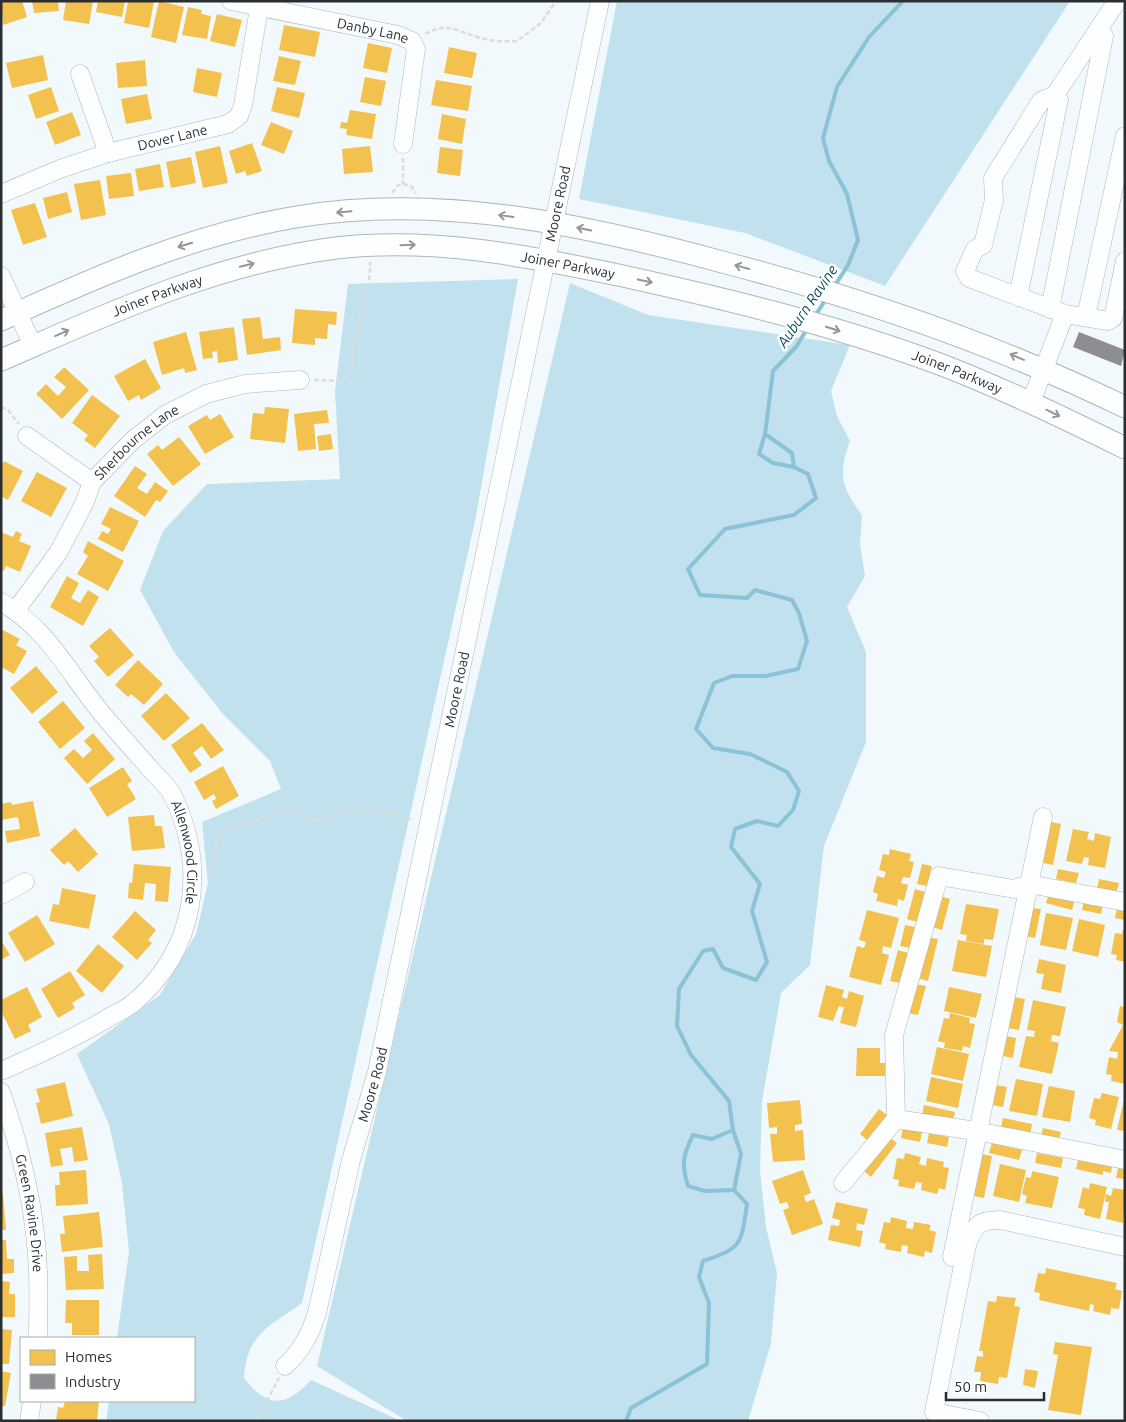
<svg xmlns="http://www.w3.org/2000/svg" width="1126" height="1422" viewBox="0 0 1126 1422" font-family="Ubuntu,sans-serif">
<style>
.green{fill:#c2e1ee}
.homes{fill:#f2c14e}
.industry{fill:#8d8d92}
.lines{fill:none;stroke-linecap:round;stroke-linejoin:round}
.stream{stroke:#8ac2d6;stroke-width:4}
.minor-casing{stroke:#b1b5b7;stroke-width:19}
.major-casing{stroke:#b1b5b7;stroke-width:23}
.path{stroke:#dbdddd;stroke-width:2.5;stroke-dasharray:5 2.5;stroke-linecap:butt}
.minor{stroke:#fdfeff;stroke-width:18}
.major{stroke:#fdfeff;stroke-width:21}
.oneway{stroke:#949698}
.labels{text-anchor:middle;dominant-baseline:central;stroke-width:5;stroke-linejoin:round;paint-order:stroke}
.street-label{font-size:14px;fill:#2a2e30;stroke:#fff}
.water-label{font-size:15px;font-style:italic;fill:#0b4d61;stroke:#fff}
</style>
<rect width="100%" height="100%" fill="#f2f9fc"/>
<g class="green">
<polygon points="617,1 1070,1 885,286 745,233 579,199"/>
<path d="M518,279L475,521L302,1303C269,1327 247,1333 244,1378C268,1409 286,1407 311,1380L401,1421H106L109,1401H194V1338H117L129,1252L122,1183L109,1124L77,1054L160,995L196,934L208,883L202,822L281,789L270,761L222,713L174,652L140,590L163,531L207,484L340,479L335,391L348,284Z"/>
<path d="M570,283L648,315L850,345L831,391L837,416L850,441C838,474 841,487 862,515L860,544L865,576L847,607L866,652V742L824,846L810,965L781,993L762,1101L760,1171L766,1227L777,1273L771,1343L748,1421H407L317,1366Z"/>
</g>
<g class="homes">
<polygon points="1,1 22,1 27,17 3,25"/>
<polygon points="32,1 58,1 59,11 34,13"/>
<polygon points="66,1 93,1 89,24 63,20"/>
<polygon points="98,1 125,1 122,17 96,12"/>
<polygon points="128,1 154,1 149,28 124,23"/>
<polygon points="159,1 184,7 176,43 151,37"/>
<polygon points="188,7 202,10 201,14 211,16 207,39 182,35"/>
<polygon points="217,14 242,20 235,47 210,41"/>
<polygon points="284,25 320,32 315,57 279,50"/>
<polygon points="368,43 392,48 387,73 363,68"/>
<polygon points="449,47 477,53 472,78 444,73"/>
<polygon points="43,55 48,80 12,88 6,63"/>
<polygon points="279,56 301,61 295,85 273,81"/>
<polygon points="145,60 147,86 118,88 116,63"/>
<polygon points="197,68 222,73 217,97 193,92"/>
<polygon points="365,77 386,81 381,106 360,102"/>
<polygon points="436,80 472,86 468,111 431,105"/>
<polygon points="51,87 59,111 36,119 28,95"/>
<polygon points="277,87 305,93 299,118 271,111"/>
<polygon points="147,94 152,119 126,124 121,99"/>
<polygon points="350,110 376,114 372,139 346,135 347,129 340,128 341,122 347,123"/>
<polygon points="72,112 81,135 55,145 46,122"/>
<polygon points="442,114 466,119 462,144 438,139"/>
<polygon points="271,122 293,131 284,154 261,145"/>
<polygon points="252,143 262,171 247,176 245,171 236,174 229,151"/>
<polygon points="220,146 228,183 203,188 195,152"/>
<polygon points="370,146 373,172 344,174 342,149"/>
<polygon points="440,147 463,150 460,176 437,173"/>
<polygon points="191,157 196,183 171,188 166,162"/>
<polygon points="160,164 164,187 139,191 135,169"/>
<polygon points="131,173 134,196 109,199 106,176"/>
<polygon points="100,180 106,215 81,220 74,184"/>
<polygon points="67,192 72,212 48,219 43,198"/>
<polygon points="35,203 47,237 23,245 11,210"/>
<polygon points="295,309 337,312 336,325 328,324 327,339 315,338 315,345 292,343"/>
<polygon points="260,317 263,339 280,337 281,350 247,355 242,319"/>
<polygon points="234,327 238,360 218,363 217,351 212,352 213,358 203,359 199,332"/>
<polygon points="186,332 197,370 185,373 184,368 162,375 153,342"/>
<polygon points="145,359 161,388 141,400 139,395 128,401 114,376"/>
<polygon points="64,367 89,390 62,419 36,394 46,384 58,396 66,387 54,377"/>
<polygon points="92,395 120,416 95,448 84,440 88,435 72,423"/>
<polygon points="265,407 289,409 285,443 250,439 253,413 264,414"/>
<polygon points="327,410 329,423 314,424 316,449 298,451 294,414"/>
<polygon points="220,414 234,437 205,454 188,426 207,415 210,420"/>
<polygon points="331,434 333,449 319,451 317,436"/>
<polygon points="179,437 201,464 173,486 147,454 158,445 162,450"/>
<polygon points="4,461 23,471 8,500 1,496 1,466"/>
<polygon points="135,466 147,474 137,488 147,494 155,482 168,491 160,502 156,500 145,517 114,496"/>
<polygon points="37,472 67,488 51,517 21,501"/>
<polygon points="110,507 139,521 123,552 98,539 102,531 108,534 111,529 101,524"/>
<polygon points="16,531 22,534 19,541 31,546 20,572 6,566 4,571 1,569 1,532 13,537"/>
<polygon points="88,541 124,561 108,591 77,574 88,556 83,552"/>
<polygon points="67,576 79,583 71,598 80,603 88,590 99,597 83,626 50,607"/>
<polygon points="110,628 134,655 108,677 94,661 99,657 89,646"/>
<polygon points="1,629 20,639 16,645 27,651 14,674 1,667"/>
<polygon points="138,660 163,684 144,705 131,694 128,697 115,685"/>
<polygon points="36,666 58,692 32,714 10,688"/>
<polygon points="166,693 190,718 164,741 141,716"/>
<polygon points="63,701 85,728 60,749 38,722"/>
<polygon points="202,723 224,750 211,759 202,746 193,753 202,765 190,773 171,745"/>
<polygon points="93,733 115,759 87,784 64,758 74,749 83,758 92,750 84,741"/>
<polygon points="223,766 239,796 216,809 212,801 216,799 214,794 204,800 194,782"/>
<polygon points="123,767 132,781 127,784 136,799 107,817 89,788"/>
<polygon points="33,801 40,836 7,843 5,831 20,829 18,817 1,820 1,804 11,802 12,805"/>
<polygon points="154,815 155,826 162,826 165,848 132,851 128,817"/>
<polygon points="1051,822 1061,824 1053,865 1043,863"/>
<polygon points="75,828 98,854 78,872 68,861 64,865 50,850"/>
<polygon points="1073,829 1089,832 1087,839 1094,841 1095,833 1111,837 1105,868 1088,865 1089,858 1084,857 1082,864 1066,861"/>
<polygon points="890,849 911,854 909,861 914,862 910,878 903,877 901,883 908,885 904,901 898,899 897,906 876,901 878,894 873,892 877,876 884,878 886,872 879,870 883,854 889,855"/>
<polygon points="134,864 171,867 168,902 155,901 156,884 145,883 143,900 128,898 129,883 132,883"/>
<polygon points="922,864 932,866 927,886 917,884"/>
<polygon points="1058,869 1079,873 1076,883 1056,879"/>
<polygon points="1099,879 1119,883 1116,893 1097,889"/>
<polygon points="62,888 96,895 89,929 49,921 53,904 59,905"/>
<polygon points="915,889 925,892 917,922 907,919"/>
<polygon points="1049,893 1075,899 1072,910 1046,903"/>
<polygon points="940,896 950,899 942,930 932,927"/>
<polygon points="1084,900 1103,904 1101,914 1082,910"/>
<polygon points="966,904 999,909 993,940 984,939 984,944 966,941 967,935 960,934"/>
<polygon points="1032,908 1041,909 1035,938 1026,936"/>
<polygon points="1117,908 1125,910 1125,920 1115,918"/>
<polygon points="867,910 899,918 891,948 883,946 882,953 889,955 881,985 849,977 857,946 864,948 866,942 859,940"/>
<polygon points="135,911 156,930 148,940 152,943 137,960 112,937"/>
<polygon points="1046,913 1073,918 1066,950 1040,945"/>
<polygon points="37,915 55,944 25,962 8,933"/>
<polygon points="1079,919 1105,925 1098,957 1072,951"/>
<polygon points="905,925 915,927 910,948 900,946"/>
<polygon points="1123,929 1125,929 1125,962 1116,960 1117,955 1111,954 1115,933 1122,934"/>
<polygon points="928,937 938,939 928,981 917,978"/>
<polygon points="1,940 10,955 1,960"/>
<polygon points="958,940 992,946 986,977 952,971"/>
<polygon points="98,944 124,966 102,993 76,971"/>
<polygon points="898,950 908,953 900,983 890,981"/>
<polygon points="1039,959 1066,965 1061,993 1041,989 1044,974 1036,973"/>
<polygon points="70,971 85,995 72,1003 75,1008 58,1018 41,989"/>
<polygon points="915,984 926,986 918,1015 908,1013"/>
<polygon points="826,985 844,990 842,997 847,999 849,991 864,996 856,1027 840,1023 844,1007 839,1006 833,1021 818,1017"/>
<polygon points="27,987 42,1017 28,1025 31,1031 15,1039 1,1011 1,1000"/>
<polygon points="949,987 982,994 976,1018 944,1011"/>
<polygon points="1014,997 1025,999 1019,1030 1008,1028"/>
<polygon points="1033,1000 1066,1007 1060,1036 1052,1035 1051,1041 1059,1043 1052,1074 1019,1067 1026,1036 1034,1037 1035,1031 1027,1030"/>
<polygon points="1120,1006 1125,1007 1125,1084 1111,1081 1112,1075 1106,1074 1109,1057 1117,1059 1118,1052 1109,1051 1123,1025 1117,1022"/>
<polygon points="950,1013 970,1018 969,1023 975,1024 970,1048 963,1046 962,1051 944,1048 945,1043 938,1041 944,1018 949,1019"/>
<polygon points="1006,1036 1016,1038 1013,1058 1003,1056"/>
<polygon points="937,1047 969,1054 963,1081 931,1074"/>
<polygon points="857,1048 880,1048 880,1063 885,1063 885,1076 856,1076"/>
<polygon points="931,1077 963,1084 958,1108 926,1101"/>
<polygon points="1016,1079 1043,1084 1037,1116 1009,1111"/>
<polygon points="65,1082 73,1116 41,1124 36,1103 40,1102 36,1089"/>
<polygon points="996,1085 1007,1087 1003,1107 992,1105"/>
<polygon points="1049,1086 1075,1091 1070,1122 1042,1117"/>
<polygon points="1102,1093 1119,1097 1111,1129 1095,1125 1096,1120 1089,1118 1094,1098 1100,1099"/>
<polygon points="800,1100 802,1124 795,1125 795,1131 803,1130 805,1160 773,1162 770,1134 777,1134 777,1127 769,1128 767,1103"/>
<polygon points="1124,1100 1125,1100 1125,1131 1117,1130"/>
<polygon points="924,1105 955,1112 953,1122 922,1115"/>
<polygon points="879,1109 887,1115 867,1140 860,1134"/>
<polygon points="1003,1118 1032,1124 1030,1135 1001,1128"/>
<polygon points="82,1127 88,1160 74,1162 72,1147 60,1149 63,1165 51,1167 45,1133"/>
<polygon points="903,1127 922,1132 920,1142 901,1138"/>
<polygon points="1043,1128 1061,1132 1059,1141 1041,1137"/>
<polygon points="929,1133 949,1137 947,1147 927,1143"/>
<polygon points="889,1137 897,1143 871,1177 863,1170"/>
<polygon points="992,1143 1022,1150 1019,1160 989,1153"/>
<polygon points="905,1153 921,1157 919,1164 926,1166 927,1158 944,1162 943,1167 949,1168 945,1190 939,1188 937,1194 921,1190 922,1183 916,1182 914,1189 898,1186 899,1180 893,1179 897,1158 904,1159"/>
<polygon points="1037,1153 1063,1158 1061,1168 1035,1163"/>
<polygon points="982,1154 992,1156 984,1198 974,1196"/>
<polygon points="1078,1160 1112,1167 1111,1173 1103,1171 1103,1175 1076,1169"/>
<polygon points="1000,1164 1026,1170 1019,1202 993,1196"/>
<polygon points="1118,1168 1125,1170 1125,1179 1116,1178"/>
<polygon points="86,1170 88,1204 56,1206 55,1185 60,1185 59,1172"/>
<polygon points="803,1170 811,1193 804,1196 806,1202 814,1199 823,1224 792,1235 783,1210 789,1208 787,1202 780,1204 772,1181"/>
<polygon points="1032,1171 1059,1177 1052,1208 1025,1203 1027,1196 1022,1194 1026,1177 1031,1178"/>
<polygon points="1090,1183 1107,1187 1100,1219 1084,1215 1085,1209 1078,1208 1083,1187 1089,1189"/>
<polygon points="1113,1188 1125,1190 1123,1223 1106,1219 1109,1202 1105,1202 1106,1194 1111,1196"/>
<polygon points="1,1194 3,1194 6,1230 1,1230"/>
<polygon points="836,1202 868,1209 864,1225 857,1223 856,1230 863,1231 860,1247 828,1240 831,1225 839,1226 840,1220 832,1218"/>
<polygon points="99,1212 103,1247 62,1252 60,1234 65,1234 63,1216"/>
<polygon points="891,1217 907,1221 906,1228 913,1229 914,1222 931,1225 929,1230 936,1232 932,1253 925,1251 924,1257 907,1253 908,1246 902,1245 901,1252 885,1249 886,1244 879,1242 884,1222 890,1223"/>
<polygon points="1,1240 6,1240 7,1259 14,1259 14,1273 1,1274"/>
<polygon points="102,1254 104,1289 66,1290 64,1257 77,1256 77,1271 89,1271 88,1255"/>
<polygon points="1046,1268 1117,1283 1115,1289 1122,1291 1119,1309 1111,1308 1110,1315 1093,1311 1094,1305 1090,1304 1089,1311 1039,1300 1040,1293 1034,1292 1038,1273 1045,1274"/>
<polygon points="1,1281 10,1282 9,1294 15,1294 15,1317 1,1317"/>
<polygon points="997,1296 1016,1298 1014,1306 1020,1307 1007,1378 999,1377 998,1384 980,1381 981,1372 974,1372 977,1356 983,1357 983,1351 979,1351 988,1301 996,1302"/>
<polygon points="66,1300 99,1300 99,1335 72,1335 72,1323 65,1323"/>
<polygon points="1,1329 12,1330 9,1364 1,1364"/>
<polygon points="1055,1342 1092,1347 1081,1415 1048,1410 1058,1355 1053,1354"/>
<polygon points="1025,1369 1038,1371 1035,1388 1023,1385"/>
<polygon points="1,1371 11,1373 5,1406 1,1406"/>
<polygon points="65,1401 99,1401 97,1421 56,1420 58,1407 63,1408"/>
</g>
<polygon class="industry" points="1079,332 1125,350 1121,366 1073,347"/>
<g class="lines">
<g class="stream">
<polyline points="834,287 848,265 858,240 847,194 829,161 823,138 837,87 869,37 903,1"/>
<polyline points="815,316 826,299"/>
<polyline points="765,434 759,454 773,463 794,467"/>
<path d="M733,1130L712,1139L693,1135C683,1155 681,1164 688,1186L705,1191L734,1190"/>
<path d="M626,1421L631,1408L707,1364L709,1303L699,1277L703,1261C743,1248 741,1244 747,1204L734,1190L741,1154L733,1130L729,1101L691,1055L677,1026L679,989L703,951L713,949L723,968L756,980L767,962L752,911L760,884L731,847L735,829L757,821L778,826L793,810L799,791L787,772L750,754L713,748L696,729L714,683L732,676H766L798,669L807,641L799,613L792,600L755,590L747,598L700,595L688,569L725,529L794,515L816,498L808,474L794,467L792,453L765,434L773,371L796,347L807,329"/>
</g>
<defs>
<g id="minor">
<path id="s1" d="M231,1L398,35L412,41L416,49L403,144"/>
<polyline points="1117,1 1055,95 1041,101 993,178 994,200 983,245 975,249 965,271 969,278 1065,314 1108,321 1113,318 1125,261"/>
<polyline points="80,74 108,153"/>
<path id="s2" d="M1,194L60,169L108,153L228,124L239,116L243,105L259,8"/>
<polyline points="1,276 33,346"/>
<polyline points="1018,297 1059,100 1055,95"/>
<polyline points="1050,309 1104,36 1099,28"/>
<polyline points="1086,317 1125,136"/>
<polyline points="1031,402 1065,314"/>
<polyline points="27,436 92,482"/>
<path id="s3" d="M1,602C48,628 71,677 104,716C120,735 137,754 154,773C160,780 169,787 173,796C208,869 196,951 132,1004C123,1011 112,1015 103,1021C70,1040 36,1056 1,1071"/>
<path id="s4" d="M16,610L58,553L84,504L92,482L133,440L165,415L206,394L245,384L300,380"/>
<polyline points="1,895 25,882"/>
<polyline points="1125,902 1029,884 1014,889 939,876 894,1035 896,1119 976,1131 1125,1160"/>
<path id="s5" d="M1,1092C21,1149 36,1212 38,1273C39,1294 38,1317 38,1338"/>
<polyline points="843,1183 896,1119"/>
<polyline points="952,1257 1043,817"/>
<path id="s6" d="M285,1366C302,1350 310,1335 317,1313L351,1160L377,1072L600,1"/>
<polyline points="29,1421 32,1401"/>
<path d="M980,1421L934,1412L967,1245C975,1225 978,1220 1000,1220L1125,1247"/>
</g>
<g id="major">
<path d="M1,320C96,277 193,234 296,217C440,193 587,225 726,263C864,299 997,345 1125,407"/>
<path id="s7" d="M1,360C110,313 217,263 336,248C434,237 528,256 623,276C731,300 838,326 942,365C1004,389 1064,418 1125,448"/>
</g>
</defs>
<use href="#minor" class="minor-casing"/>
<use href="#major" class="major-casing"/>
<g class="path">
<path d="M425,34C448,22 454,30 477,37C489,41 504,42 517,41L541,23L556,1"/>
<polyline points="403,158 403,184"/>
<polyline points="392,193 397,186 403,184 411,186 416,193"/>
<path d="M314,380L340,381L351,374C355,361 352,348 355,335C359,310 371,288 370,262"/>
<polyline points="1,407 8,410 19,424"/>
<path d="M208,877C219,864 211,844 223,830L230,826L290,811L317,820L349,811L373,810L414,820"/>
<polyline points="256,1421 279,1378"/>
</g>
<use href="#minor" class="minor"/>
<use href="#major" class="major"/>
</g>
<defs><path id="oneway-shaft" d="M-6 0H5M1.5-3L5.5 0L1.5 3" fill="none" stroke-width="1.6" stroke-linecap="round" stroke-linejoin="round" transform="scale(1.25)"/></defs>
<g class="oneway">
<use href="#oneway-shaft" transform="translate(344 212) rotate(175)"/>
<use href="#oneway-shaft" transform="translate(506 216) rotate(-172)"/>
<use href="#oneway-shaft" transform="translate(584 229) rotate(-168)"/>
<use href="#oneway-shaft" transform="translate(185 245) rotate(163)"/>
<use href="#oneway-shaft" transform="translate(408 245) rotate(-2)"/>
<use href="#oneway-shaft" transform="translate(247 265) rotate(-14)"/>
<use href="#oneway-shaft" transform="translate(742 267) rotate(-165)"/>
<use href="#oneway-shaft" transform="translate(645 281) rotate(12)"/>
<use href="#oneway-shaft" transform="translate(833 329) rotate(17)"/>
<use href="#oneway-shaft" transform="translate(62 333) rotate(-24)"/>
<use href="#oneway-shaft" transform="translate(1017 357) rotate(-157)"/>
<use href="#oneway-shaft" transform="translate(1053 413) rotate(26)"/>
</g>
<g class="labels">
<g class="street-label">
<text stroke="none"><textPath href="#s1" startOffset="145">Danby Lane</textPath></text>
<text stroke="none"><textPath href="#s2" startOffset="181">Dover Lane</textPath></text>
<text stroke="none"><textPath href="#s6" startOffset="1198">Moore Road</textPath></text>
<text stroke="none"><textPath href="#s7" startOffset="588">Joiner Parkway</textPath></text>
<text stroke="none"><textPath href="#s7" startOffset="169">Joiner Parkway</textPath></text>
<text stroke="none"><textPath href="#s7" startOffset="992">Joiner Parkway</textPath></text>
<text stroke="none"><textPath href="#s4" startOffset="210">Sherbourne Lane</textPath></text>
<text stroke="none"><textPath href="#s6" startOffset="702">Moore Road</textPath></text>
<text stroke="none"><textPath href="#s3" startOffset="319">Allenwood Circle</textPath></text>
<text stroke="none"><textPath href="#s6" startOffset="298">Moore Road</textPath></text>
<text stroke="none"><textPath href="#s5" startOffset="125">Green Ravine Drive</textPath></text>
</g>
<g class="water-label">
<text transform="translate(807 306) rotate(-56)">Auburn Ravine</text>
</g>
</g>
<rect width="1126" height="1422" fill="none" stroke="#2a2e30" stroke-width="5"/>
<rect x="20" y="1337" width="175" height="65" fill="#ffffff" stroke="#aaabac"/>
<rect x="30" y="1350" width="25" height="15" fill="#f2c14e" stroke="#aaabac"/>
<text x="65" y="1362" font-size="15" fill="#2a2e30">Homes</text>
<rect x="30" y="1374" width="25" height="15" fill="#8d8d92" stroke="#aaabac"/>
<text x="65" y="1387" font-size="15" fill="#2a2e30">Industry</text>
<path d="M946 1392v8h98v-8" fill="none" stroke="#2a2e30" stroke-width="2.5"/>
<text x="954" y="1392" font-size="15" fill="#2a2e30" stroke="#ffffff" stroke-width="4" paint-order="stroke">50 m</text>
</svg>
